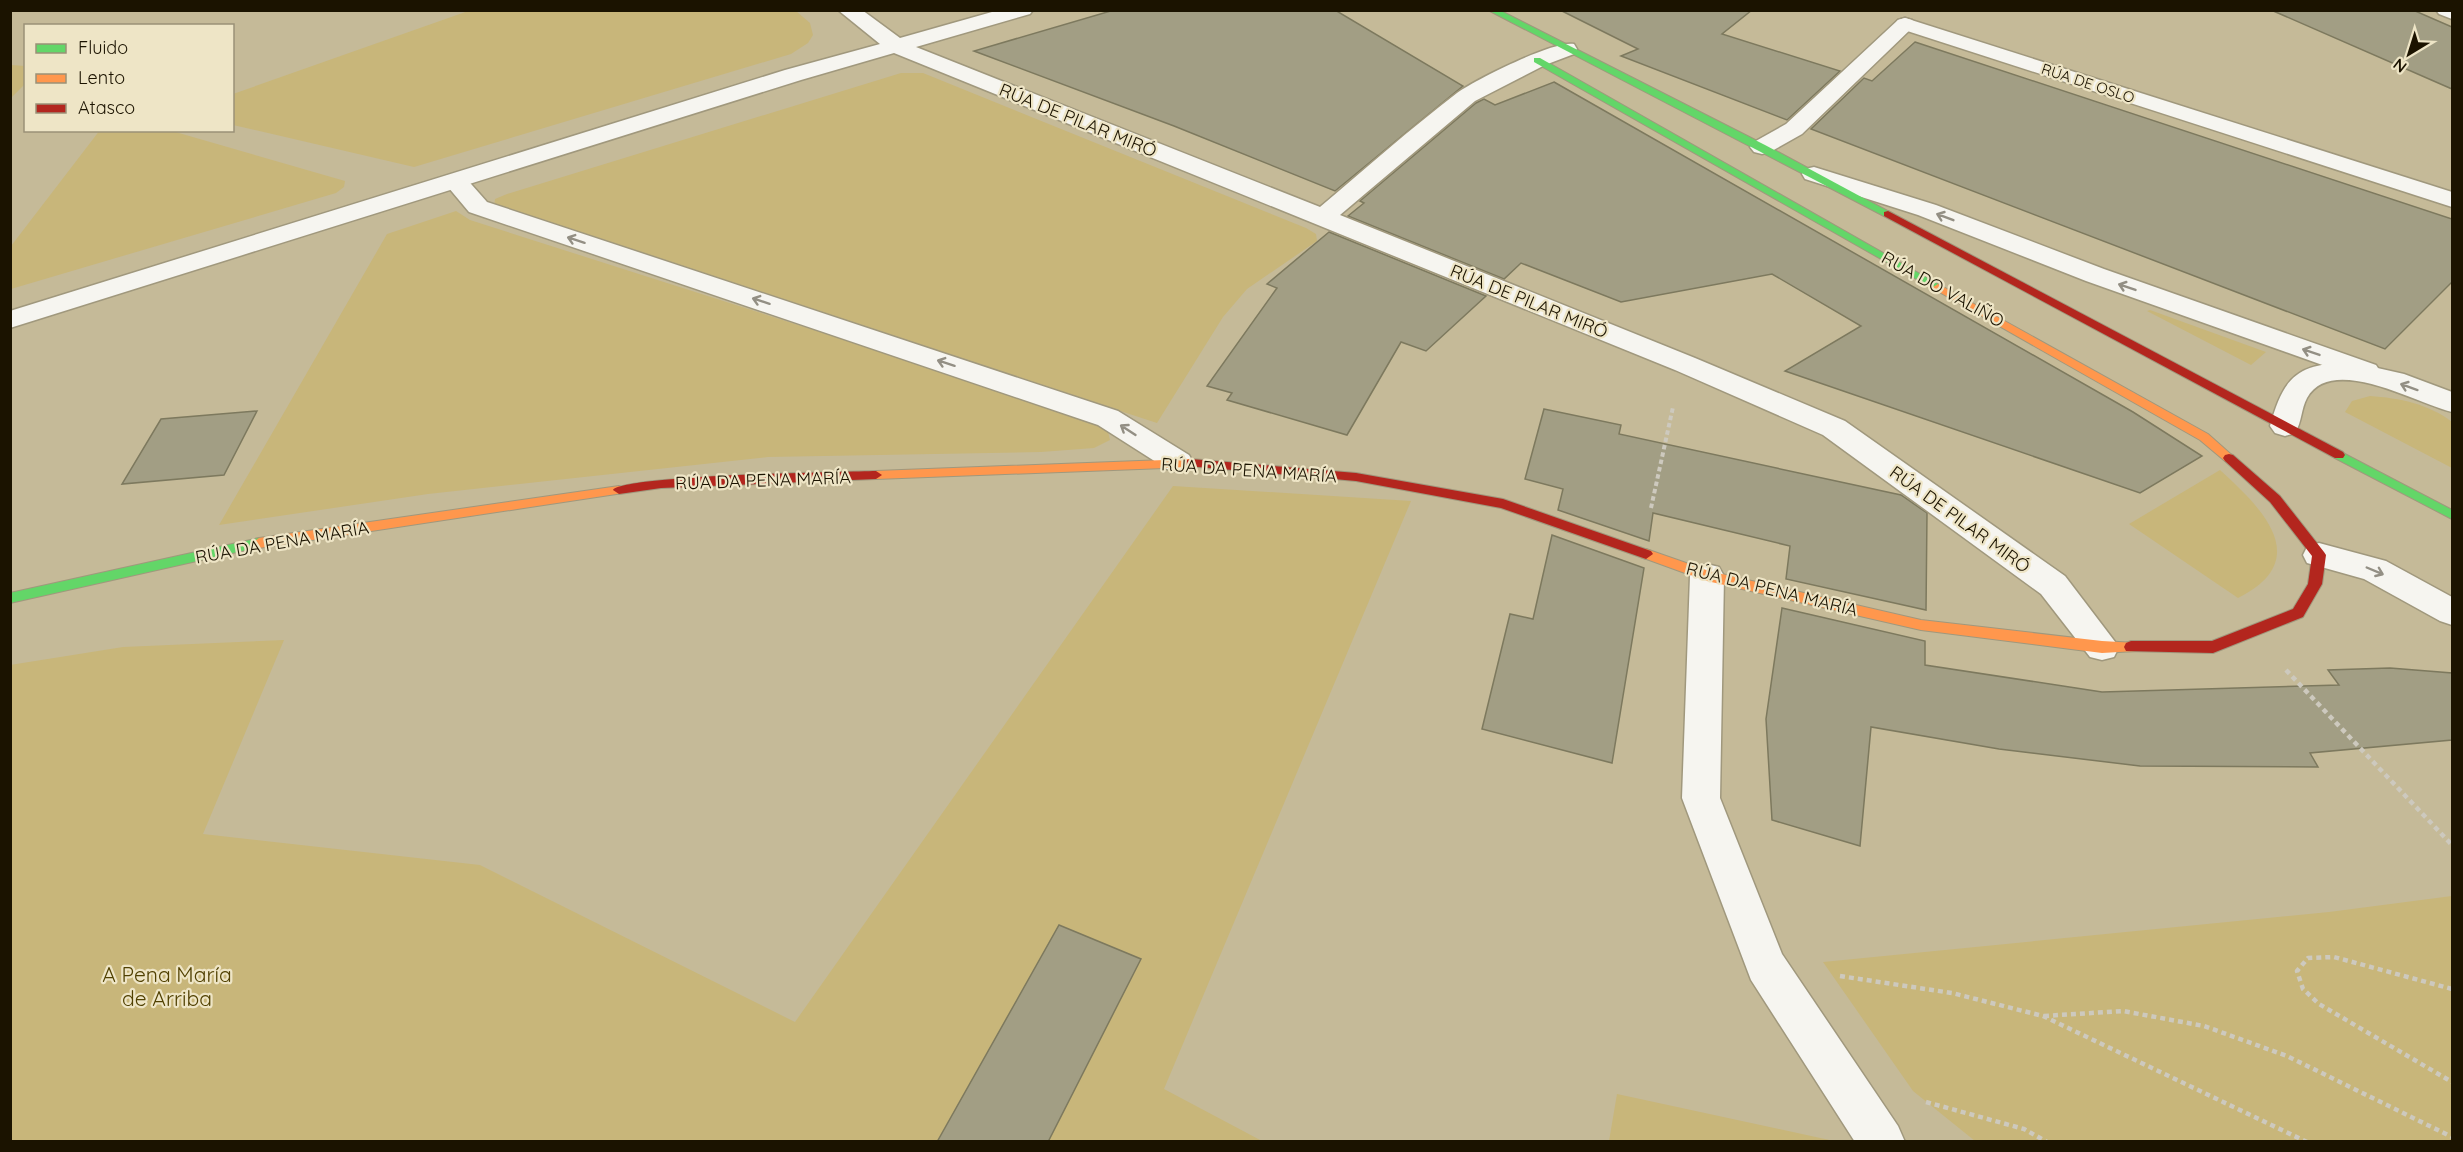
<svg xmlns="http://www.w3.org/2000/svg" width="2463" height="1152" viewBox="0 0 2463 1152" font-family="Quicksand,sans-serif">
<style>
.green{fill:#c8b67a}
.building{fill:#a29e84;stroke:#7d795e;stroke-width:1.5}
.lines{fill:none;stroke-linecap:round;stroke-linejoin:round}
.lane-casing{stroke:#a0987d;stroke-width:3}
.street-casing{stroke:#a0987d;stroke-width:3}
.fast-casing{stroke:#a0987d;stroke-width:2}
.slow-casing{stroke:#a0987d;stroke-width:2}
.jam-casing{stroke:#a0987d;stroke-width:2}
.path-far1{stroke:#cdc9be;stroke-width:4;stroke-dasharray:4.5 3;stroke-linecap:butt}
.path{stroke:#cdc9be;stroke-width:4.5;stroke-dasharray:5 4;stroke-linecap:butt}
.lane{fill:#f6f5f0;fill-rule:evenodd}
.street{fill:#f6f5f0;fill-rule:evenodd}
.fast{fill:#63d668;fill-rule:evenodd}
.slow{fill:#ff974d;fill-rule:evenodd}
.jam{fill:#b3261e;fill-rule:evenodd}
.oneway{stroke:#938f84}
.labels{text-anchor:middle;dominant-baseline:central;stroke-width:4.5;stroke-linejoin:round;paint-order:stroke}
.far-street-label{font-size:15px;fill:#1b1300;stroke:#eee5c6}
.street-label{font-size:18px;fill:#1b1300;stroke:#eee5c6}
.near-park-label{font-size:21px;fill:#504001;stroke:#eee5c6}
</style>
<rect width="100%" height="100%" fill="#c5ba98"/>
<g class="green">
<polygon points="471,10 796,11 810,23 813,35 808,43 791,54 414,167 233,125 233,94"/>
<polygon points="11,65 25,66 26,83 11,98"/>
<polygon points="901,73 923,73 1306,228 1316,234 1317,241 1247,289 1223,317 1157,423 494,207 495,199 507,194"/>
<polygon points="100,130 172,131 345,181 344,187 336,193 11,289 11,246"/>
<polygon points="456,211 470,220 1070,412 1107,428 1110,440 1094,448 1041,452 768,457 428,494 219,525 387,234"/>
<polygon points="2150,310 2266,352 2251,365 2147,311"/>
<path d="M2370,396C2399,398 2429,404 2452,422V468L2345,412L2352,401Z"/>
<path d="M2220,470C2263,509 2314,560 2238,598L2129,524Z"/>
<polygon points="1173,486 1411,501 1164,1089 1262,1141 11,1141 10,665 123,647 284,640 203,834 480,865 795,1022"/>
<polygon points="2452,896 2452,1141 1975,1141 1913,1091 1823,962 2329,912"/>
<polygon points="1617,1094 1834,1141 1609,1141"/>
</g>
<g class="building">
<polygon points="1114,10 1335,10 1463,86 1335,191 1174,126 974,51"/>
<polygon points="1560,10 1752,10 1722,34 1840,71 1787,120 1621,56 1638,49"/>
<polygon points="2271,10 2413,10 2452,27 2452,89"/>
<polygon points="1915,42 2452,219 2452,282 2385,349 1811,129 1864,78 1872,81"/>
<polygon points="1554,82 2133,412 2202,456 2140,493 1785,371 1861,326 1772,274 1621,302 1521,263 1504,279 1348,216 1364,203 1360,201 1476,103 1484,99 1495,105"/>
<polygon points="1329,232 1486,296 1426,351 1401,342 1347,435 1227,400 1232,393 1207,386 1277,288 1267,284"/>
<polygon points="1544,409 1621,425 1619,434 1901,495 1927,513 1926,610 1786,579 1790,546 1653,513 1649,541 1558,510 1563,489 1525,479"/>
<polygon points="257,411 224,475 122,484 161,419"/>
<polygon points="1552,535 1644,568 1612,763 1482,729 1510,614 1533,619"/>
<polygon points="1782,608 1925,641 1925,665 2102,692 2339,685 2328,670 2390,668 2452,673 2452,740 2310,753 2318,767 2140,766 1999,749 1871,727 1860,846 1772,820 1766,719"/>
<polygon points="1059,925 1141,959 1048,1142 937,1142"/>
</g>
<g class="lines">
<defs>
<g id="lane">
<polygon points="1905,18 1912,20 1915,24 1912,28 1802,134 1770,152 1762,154 1754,152 1750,147 1754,142 1786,124 1898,20"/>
<polygon points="1814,167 1936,205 2104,269 2376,365 2380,371 2376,377 2366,380 2356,377 2086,281 1918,215 1805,179 1802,174 1805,169"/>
<polygon points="455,174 464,176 487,202 1118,411 1189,455 1193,462 1189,469 1178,472 1167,469 1098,425 469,212 443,181 446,176"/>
<polygon points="2319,543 2386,561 2452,597 2452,625 2440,621 2364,579 2307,563 2303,555 2307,547"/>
</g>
<g id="street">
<path d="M838,10H862L900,38L999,10H1033L1030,14L916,47L1320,207C1365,169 1410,129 1457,93C1475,80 1554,40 1574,44L1577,49L1574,54L1545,65L1475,101L1340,215L1695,358L1845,421L2065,576L2119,647L2114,657L2102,660L2090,657L2041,594L1823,435L1675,370L894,53L801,80L10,328V311L785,70L880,44Z"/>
<polygon points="2436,10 2452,10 2452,19 2439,14"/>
<polygon points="1905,18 2452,192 2452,207 1898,28 1895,24 1898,20"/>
<path d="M2351,362L2404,374L2452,392V412C2419,405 2332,353 2307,398C2301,409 2302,422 2295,433L2285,436L2275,433L2270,426C2284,376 2297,364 2351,362Z"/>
<polygon points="1707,564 1719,567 1724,576 1720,798 1782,954 1898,1126 1905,1142 1855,1142 1751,980 1682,798 1690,576 1695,567"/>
</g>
<g id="fast">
<polygon points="1488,10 1499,10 1765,145 1893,214 1892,216 1884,216"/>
<polygon points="1534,58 1540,58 1943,287 1938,290 1934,289 1534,62"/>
<polygon points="2339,451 2452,510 2452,519 2335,458 2333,455 2335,452"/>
<polygon points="259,538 264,540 266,543 264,546 10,603 10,593"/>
</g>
<g id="slow">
<polygon points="1938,284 2208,434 2235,458 2229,462 2225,461 2200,440 1934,289 1933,287"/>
<polygon points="1191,459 1197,463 1191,467 876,479 870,475 876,471"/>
<polygon points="619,486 625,490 623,493 259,548 252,543 259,538"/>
<polygon points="1646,549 1709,571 1921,620 2102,641 2136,643 2138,647 2136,651 2102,653 1921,630 1707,581 1641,557 1639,554"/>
</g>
<g id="jam">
<polygon points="1888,211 2343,452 2345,455 2343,458 2335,458 1884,216 1884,212"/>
<polygon points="2229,454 2233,455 2280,496 2324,552 2326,555 2322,584 2303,617 2213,653 2126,651 2124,647 2126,643 2131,641 2212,641 2293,609 2308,584 2312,556 2270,502 2225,461 2223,458 2225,455"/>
<polygon points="1191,459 1356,473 1503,499 1651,551 1653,554 1646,559 1501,508 1356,481 1187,466 1185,463 1187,460"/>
<path d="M876,471L882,475L876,479L661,488L619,494L613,490C625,475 842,472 876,471Z"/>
</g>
</defs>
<use href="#lane" class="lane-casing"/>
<use href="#street" class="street-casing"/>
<use href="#fast" class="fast-casing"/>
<use href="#slow" class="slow-casing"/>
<use href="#jam" class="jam-casing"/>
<polyline class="path-far1" points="1651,508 1673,407"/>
<g class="path">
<polyline points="2286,670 2452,845"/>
<polyline points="1840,976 1952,993 2043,1016 2307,1142"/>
<polyline points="2452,989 2334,957 2308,958 2297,971 2303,989 2319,1004 2452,1082"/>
<polyline points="2044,1016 2123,1011 2204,1026 2287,1056 2452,1137"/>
<polyline points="1926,1102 2024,1129 2047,1142"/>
</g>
<use href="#lane" class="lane"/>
<use href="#street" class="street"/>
<use href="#fast" class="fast"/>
<use href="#slow" class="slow"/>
<use href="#jam" class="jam"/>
</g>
<defs><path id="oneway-shaft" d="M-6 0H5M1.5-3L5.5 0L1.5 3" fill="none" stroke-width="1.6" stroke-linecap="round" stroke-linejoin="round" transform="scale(1.5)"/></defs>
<g class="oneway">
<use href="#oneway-shaft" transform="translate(1945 217) rotate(-159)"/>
<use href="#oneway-shaft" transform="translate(576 240) rotate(-162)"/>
<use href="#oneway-shaft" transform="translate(2127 287) rotate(-161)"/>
<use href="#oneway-shaft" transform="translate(761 301) rotate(-162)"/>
<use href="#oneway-shaft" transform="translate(2311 352) rotate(-161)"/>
<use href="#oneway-shaft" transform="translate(946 363) rotate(-162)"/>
<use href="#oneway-shaft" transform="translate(2409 387) rotate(-160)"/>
<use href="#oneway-shaft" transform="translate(1128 430) rotate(-147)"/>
<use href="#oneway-shaft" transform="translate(2375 571) rotate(23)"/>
</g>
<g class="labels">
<g class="far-street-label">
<text transform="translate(2088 83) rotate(18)">RÚA DE OSLO</text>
</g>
<g class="street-label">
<text transform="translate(1078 120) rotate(22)">RÚA DE PILAR MIRÓ</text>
<text transform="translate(1943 289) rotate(29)">RÚA DO VALIÑO</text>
<text transform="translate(1529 301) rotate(22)">RÚA DE PILAR MIRÓ</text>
<text transform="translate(1249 470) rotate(4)">RÚA DA PENA MARÍA</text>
<text transform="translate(763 480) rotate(-2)">RÚA DA PENA MARÍA</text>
<text transform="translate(1960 519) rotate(36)">RÚA DE PILAR MIRÓ</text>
<text transform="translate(282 542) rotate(-10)">RÚA DA PENA MARÍA</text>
<text transform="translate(1772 589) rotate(14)">RÚA DA PENA MARÍA</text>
</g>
<g class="near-park-label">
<text x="167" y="974">A Pena María<tspan x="167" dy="24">de Arriba</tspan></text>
</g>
</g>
<rect width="2463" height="1152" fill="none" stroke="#1b1300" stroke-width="24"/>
<rect x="24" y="24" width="210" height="108" fill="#eee5c6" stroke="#9a9177" stroke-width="1.5"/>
<rect x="36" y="44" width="30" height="9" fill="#63d668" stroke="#9a9177" stroke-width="1.5"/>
<text x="78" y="54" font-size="18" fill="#1b1300">Fluido</text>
<rect x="36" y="74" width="30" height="9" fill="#ff974d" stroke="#9a9177" stroke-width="1.5"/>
<text x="78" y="84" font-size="18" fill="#1b1300">Lento</text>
<rect x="36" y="104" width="30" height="9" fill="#b3261e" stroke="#9a9177" stroke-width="1.5"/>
<text x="78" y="114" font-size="18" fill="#1b1300">Atasco</text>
<g transform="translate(2409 54) rotate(218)" stroke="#eee5c6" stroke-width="4.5" paint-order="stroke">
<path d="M0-4.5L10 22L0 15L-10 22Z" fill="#1b1300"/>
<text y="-9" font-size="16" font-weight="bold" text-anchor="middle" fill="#1b1300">N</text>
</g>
</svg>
